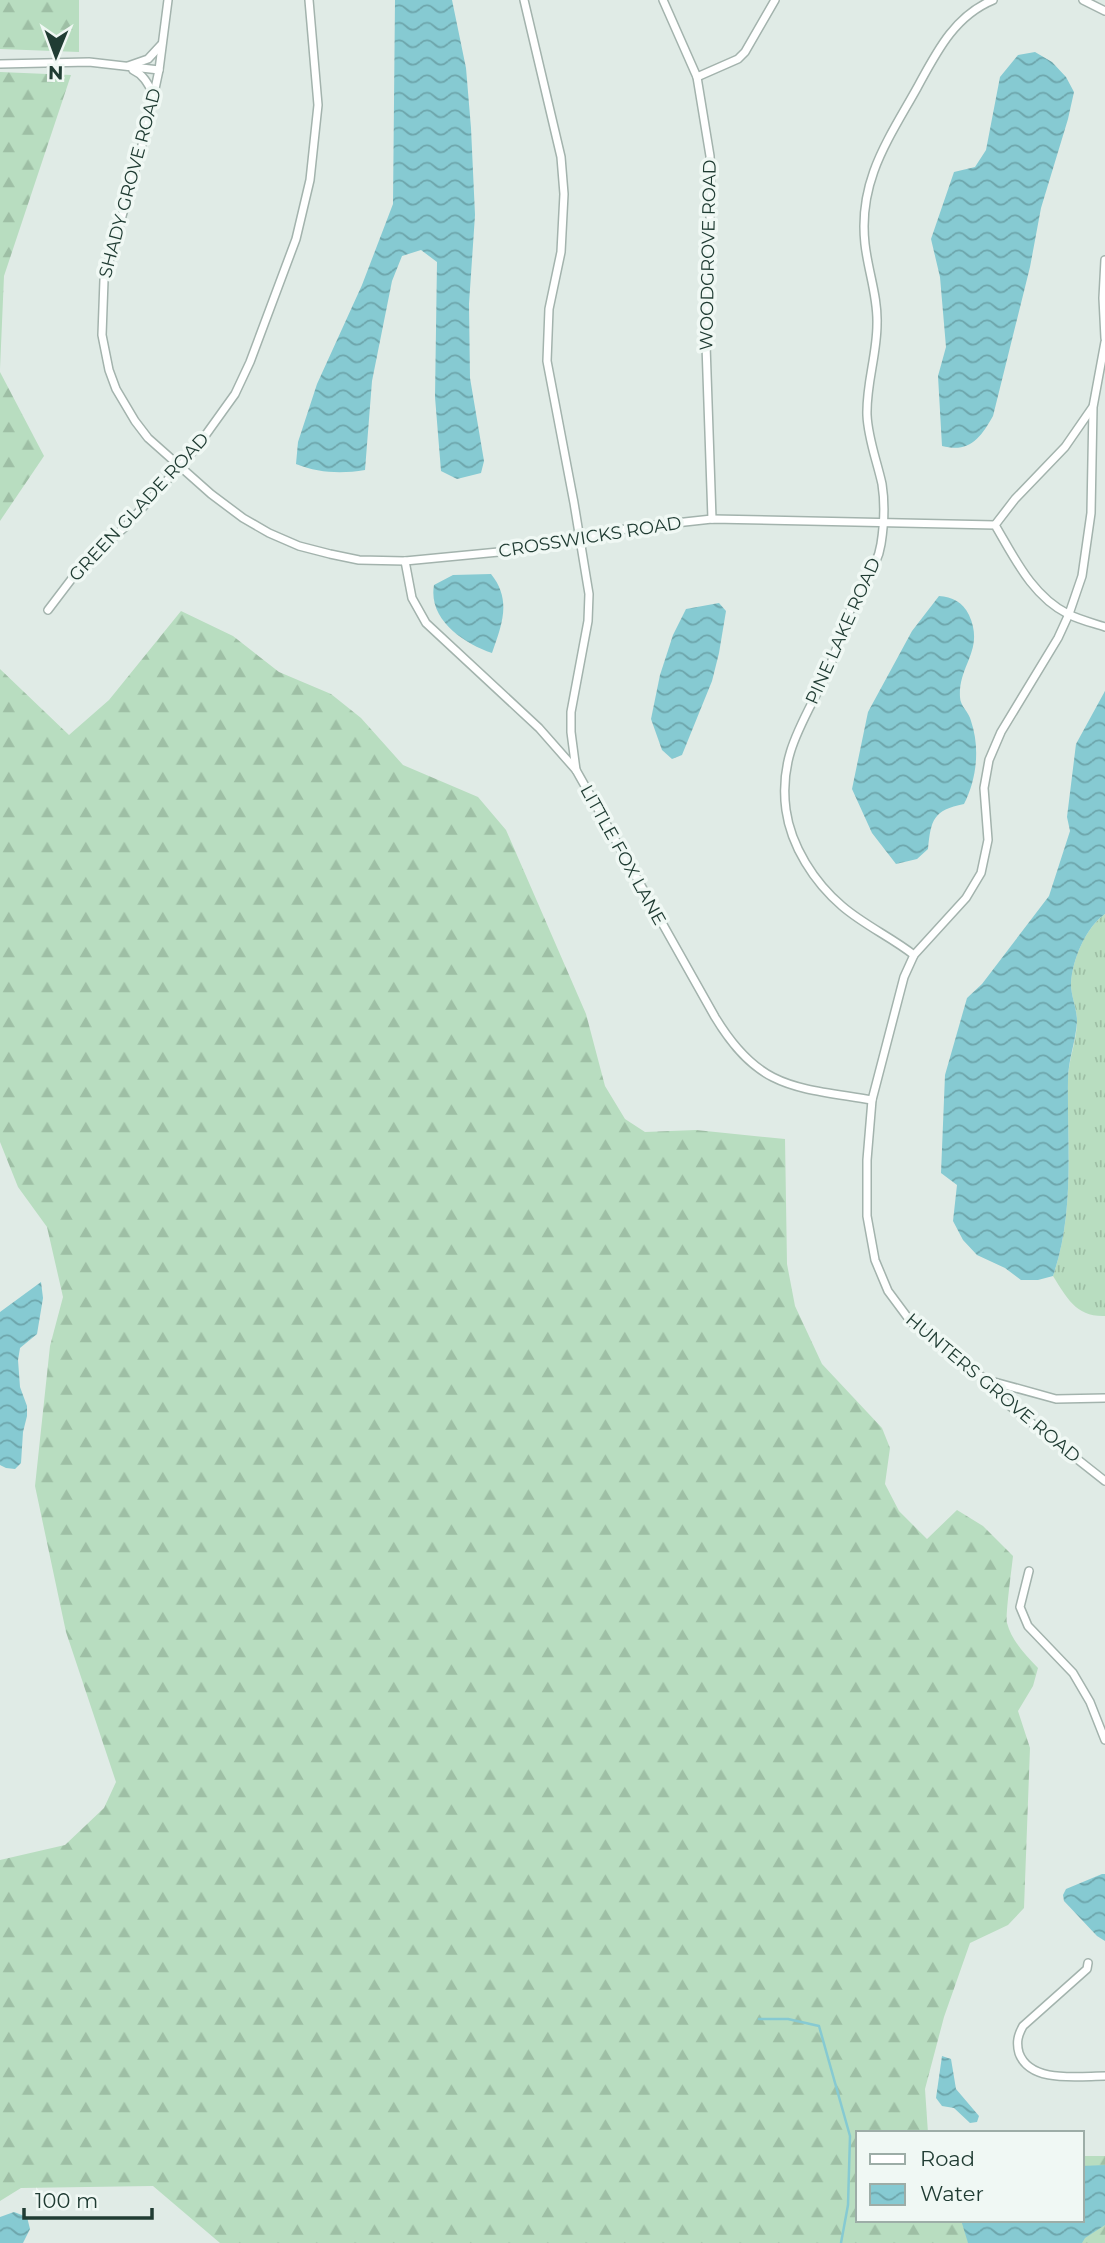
<svg xmlns="http://www.w3.org/2000/svg" width="1105" height="2243" viewBox="0 0 1105 2243" font-family="Montserrat,sans-serif">
<style>
.grass{fill:url(#grass-tufts)}
.forest{fill:url(#forest-firs)}
.water{fill:url(#water-waves)}
.lines{fill:none;stroke-linecap:round;stroke-linejoin:round}
.stream{stroke:#86cad2;stroke-width:2.5}
.street-casing{stroke:#a3b3ad;stroke-width:10}
.street{stroke:#fff;stroke-width:7}
.labels{text-anchor:middle;dominant-baseline:central;stroke-width:7;stroke-linejoin:round;paint-order:stroke}
.street-label{font-size:18px;fill:#203c33;stroke:#f0f8f4}
</style>
<defs>
<pattern id="grass-tufts" width="24" height="20" patternUnits="userSpaceOnUse" patternTransform="scale(1.75)"><rect width="24" height="20" fill="#b8ddc0"/><path d="M3 7l-1-3M5 7V3M7 7l1-3M15 17l-1-3M17 17v-4M19 17l1-3" fill="none" stroke="#9ebfa5"/></pattern>
<pattern id="forest-firs" width="22" height="20" patternUnits="userSpaceOnUse" patternTransform="scale(1.75)"><rect width="22" height="20" fill="#b8ddc0"/><path d="M5 1l3.5 6h-7zM16 11l3.5 6h-7z" fill="#9ebfa5"/></pattern>
<pattern id="water-waves" width="16" height="10" patternUnits="userSpaceOnUse" patternTransform="scale(1.75)"><rect width="16" height="10" fill="#86cad2"/><path d="M0 5q4-4 8 0t8 0" fill="none" stroke="#6da5ab"/></pattern>
</defs>
<rect width="100%" height="100%" fill="#e0ebe6"/>
<path class="grass" d="M1105,914V1316C1076,1317 1067,1298 1053,1276C1075,1212 1067,1146 1068,1080C1068,1060 1077,1041 1077,1021C1077,1009 1071,996 1071,984C1072,960 1086,927 1105,914Z"/>
<g class="forest">
<polygon points="0,0 79,0 79,52 0,49"/>
<polygon points="0,72 71,75 4,276 0,369"/>
<polygon points="0,372 44,456 0,521"/>
<path d="M181,611L233,636L279,672L331,694L361,718L403,765L478,797L506,830L586,1014L605,1086L625,1119L645,1132L696,1130L785,1139L787,1264L795,1306L822,1364L882,1428L890,1448L885,1484L899,1511L927,1539L957,1510L983,1526L1013,1556C1012,1566 1005,1618 1007,1623C1012,1641 1025,1655 1038,1668L1033,1686L1018,1711L1030,1748L1024,1908L1008,1925L970,1943L944,2017L925,2089L928,2133H858V2220H1082V2156H1105V2243H220L153,2186L21,2188L0,2201V1860L65,1845L104,1808L116,1782L66,1632L35,1486L50,1346L63,1297L47,1227L18,1187L0,1142V669L69,735L109,700Z"/>
</g>
<g class="water">
<path d="M395,0H452L466,68L471,128L475,215L469,304L470,378L484,461L481,473L457,479L441,471L435,397L437,262L421,250L402,256L392,281L372,381L365,470C341,474 319,473 296,464L298,442L317,384L362,285L393,204Z"/>
<path d="M1035,52L1052,62L1066,77L1074,92L1068,119L1041,208L1030,267L993,416C980,439 969,453 942,446L938,376L946,347L940,277L931,239L954,172L975,167L986,150L1000,77L1018,55Z"/>
<path d="M491,574C512,600 502,624 492,653C463,643 428,619 434,585L453,575Z"/>
<path d="M939,596C952,597 963,602 969,615C985,650 958,665 960,697C960,706 969,712 971,721C980,747 977,779 964,804C933,810 931,820 928,849L917,859L896,864L872,833L852,789L868,712L912,631Z"/>
<polygon points="719,603 726,611 719,653 712,681 682,755 672,759 662,750 651,719 660,675 673,635 686,609"/>
<path d="M1105,691V914C1086,927 1072,960 1071,984C1071,996 1077,1009 1077,1021C1076,1041 1068,1060 1068,1080C1067,1146 1075,1212 1053,1276L1038,1280H1021L1005,1268L977,1255L963,1240L953,1221L957,1185L941,1173L945,1075L967,998L982,984L1049,896L1070,831L1067,817L1076,744Z"/>
<polygon points="41,1282 43,1298 37,1334 20,1348 18,1360 20,1387 27,1406 27,1416 23,1432 21,1463 15,1469 6,1468 0,1465 0,1312"/>
<polygon points="1102,1874 1105,1874 1105,1941 1097,1936 1064,1901 1063,1895 1066,1889"/>
<polygon points="942,2056 951,2059 956,2089 979,2116 977,2122 970,2123 954,2108 942,2106 936,2098"/>
<polygon points="1105,2165 1105,2225 1085,2238 1082,2243 968,2243 961,2220 1082,2220 1082,2166"/>
<polygon points="14,2212 27,2217 30,2229 23,2243 0,2243 0,2217"/>
</g>
<g class="lines">
<polyline class="stream" points="759,2019 788,2019 819,2026 850,2136 848,2205 841,2243"/>
<defs>
<g id="street">
<path d="M168,0L159,70L146,131L104,280L102,335L109,370L116,389L135,421L148,438L211,494L243,518L269,533L299,546L330,554L359,560L405,561L509,551L580,539L630,528L712,519L995,525C1014,557 1032,596 1068,614C1080,620 1093,623 1105,627"/>
<polyline points="524,0 561,157 564,194 561,252 549,309 547,361 574,503 589,594 588,621 571,712 571,732 576,770"/>
<polyline points="663,0 697,77 710,156 711,187 706,345 712,519"/>
<polyline points="1083,0 1105,11"/>
<polyline points="0,64 89,62 159,70"/>
<polyline points="128,66 148,59 161,45"/>
<path d="M133,70C144,75 148,84 154,95"/>
<polyline points="697,77 738,59 745,52 775,0"/>
<polyline points="1105,260 1103,298 1105,338"/>
<polyline points="1105,342 1093,407 1091,513 1082,576 1069,614 1058,638 1001,732 989,760 984,788 988,840 981,873 966,898 914,955 904,977 872,1100 867,1160 867,1216 875,1260 888,1291 911,1322 959,1362 987,1380 1005,1402 1105,1481"/>
<polyline points="995,525 1015,499 1065,447 1092,408"/>
<path d="M405,561L412,598L426,623L539,728L576,770L715,1017C759,1090 795,1087 872,1100"/>
<polyline points="48,610 83,564 125,527 197,447 235,394 250,362 296,239 310,180 318,105 309,0"/>
<path d="M914,955C891,937 864,925 842,906C814,882 791,846 786,810C778,751 807,718 829,668C839,645 845,619 856,597C865,579 878,565 881,544C884,525 885,503 882,484C877,461 868,439 867,415C866,384 877,355 877,324C878,297 868,271 865,244C858,181 888,140 917,88C936,53 954,16 993,0"/>
<polyline points="987,1380 1056,1399 1105,1398"/>
<polyline points="1029,1571 1020,1607 1028,1626 1073,1673 1090,1702 1105,1740"/>
<path d="M1088,1963L1087,1969L1023,2026C1018,2035 1016,2042 1019,2053C1030,2084 1079,2076 1105,2076"/>
</g>
</defs>
<use href="#street" class="street-casing"/>
<use href="#street" class="street"/>
</g>
<g class="labels">
<g class="street-label">
<text transform="translate(130 183) rotate(-75)">SHADY GROVE ROAD</text>
<text transform="translate(708 255) rotate(-89)">WOODGROVE ROAD</text>
<text transform="translate(139 507) rotate(-47)">GREEN GLADE ROAD</text>
<text transform="translate(590 537) rotate(-9)">CROSSWICKS ROAD</text>
<text transform="translate(843 631) rotate(-66)">PINE LAKE ROAD</text>
<text transform="translate(623 855) rotate(61)">LITTLE FOX LANE</text>
<text transform="translate(993 1388) rotate(40)">HUNTERS GROVE ROAD</text>
</g>
</g>
<rect x="856" y="2131" width="228" height="91" fill="#f0f8f4" stroke="#9dada7" stroke-width="2"/>
<rect x="870" y="2154" width="35" height="10" fill="#ffffff" stroke="#9dada7" stroke-width="2"/>
<text x="920" y="2166" font-size="21" fill="#203c33">Road</text>
<rect x="870" y="2184" width="35" height="21" fill="url(#water-waves)" stroke="#9dada7" stroke-width="2"/>
<text x="920" y="2201" font-size="21" fill="#203c33">Water</text>
<g transform="translate(56 56) rotate(181)" stroke="#f0f8f4" stroke-width="5" paint-order="stroke">
<path d="M0-5L12 26L0 18L-12 26Z" fill="#203c33"/>
<text y="-10" font-size="19" font-weight="bold" text-anchor="middle" fill="#203c33">N</text>
</g>
<path d="M24 2208v10h128v-10" fill="none" stroke="#203c33" stroke-width="3.5"/>
<text x="35" y="2208" font-size="21" fill="#203c33" stroke="#f0f8f4" stroke-width="5" paint-order="stroke">100 m</text>
</svg>
